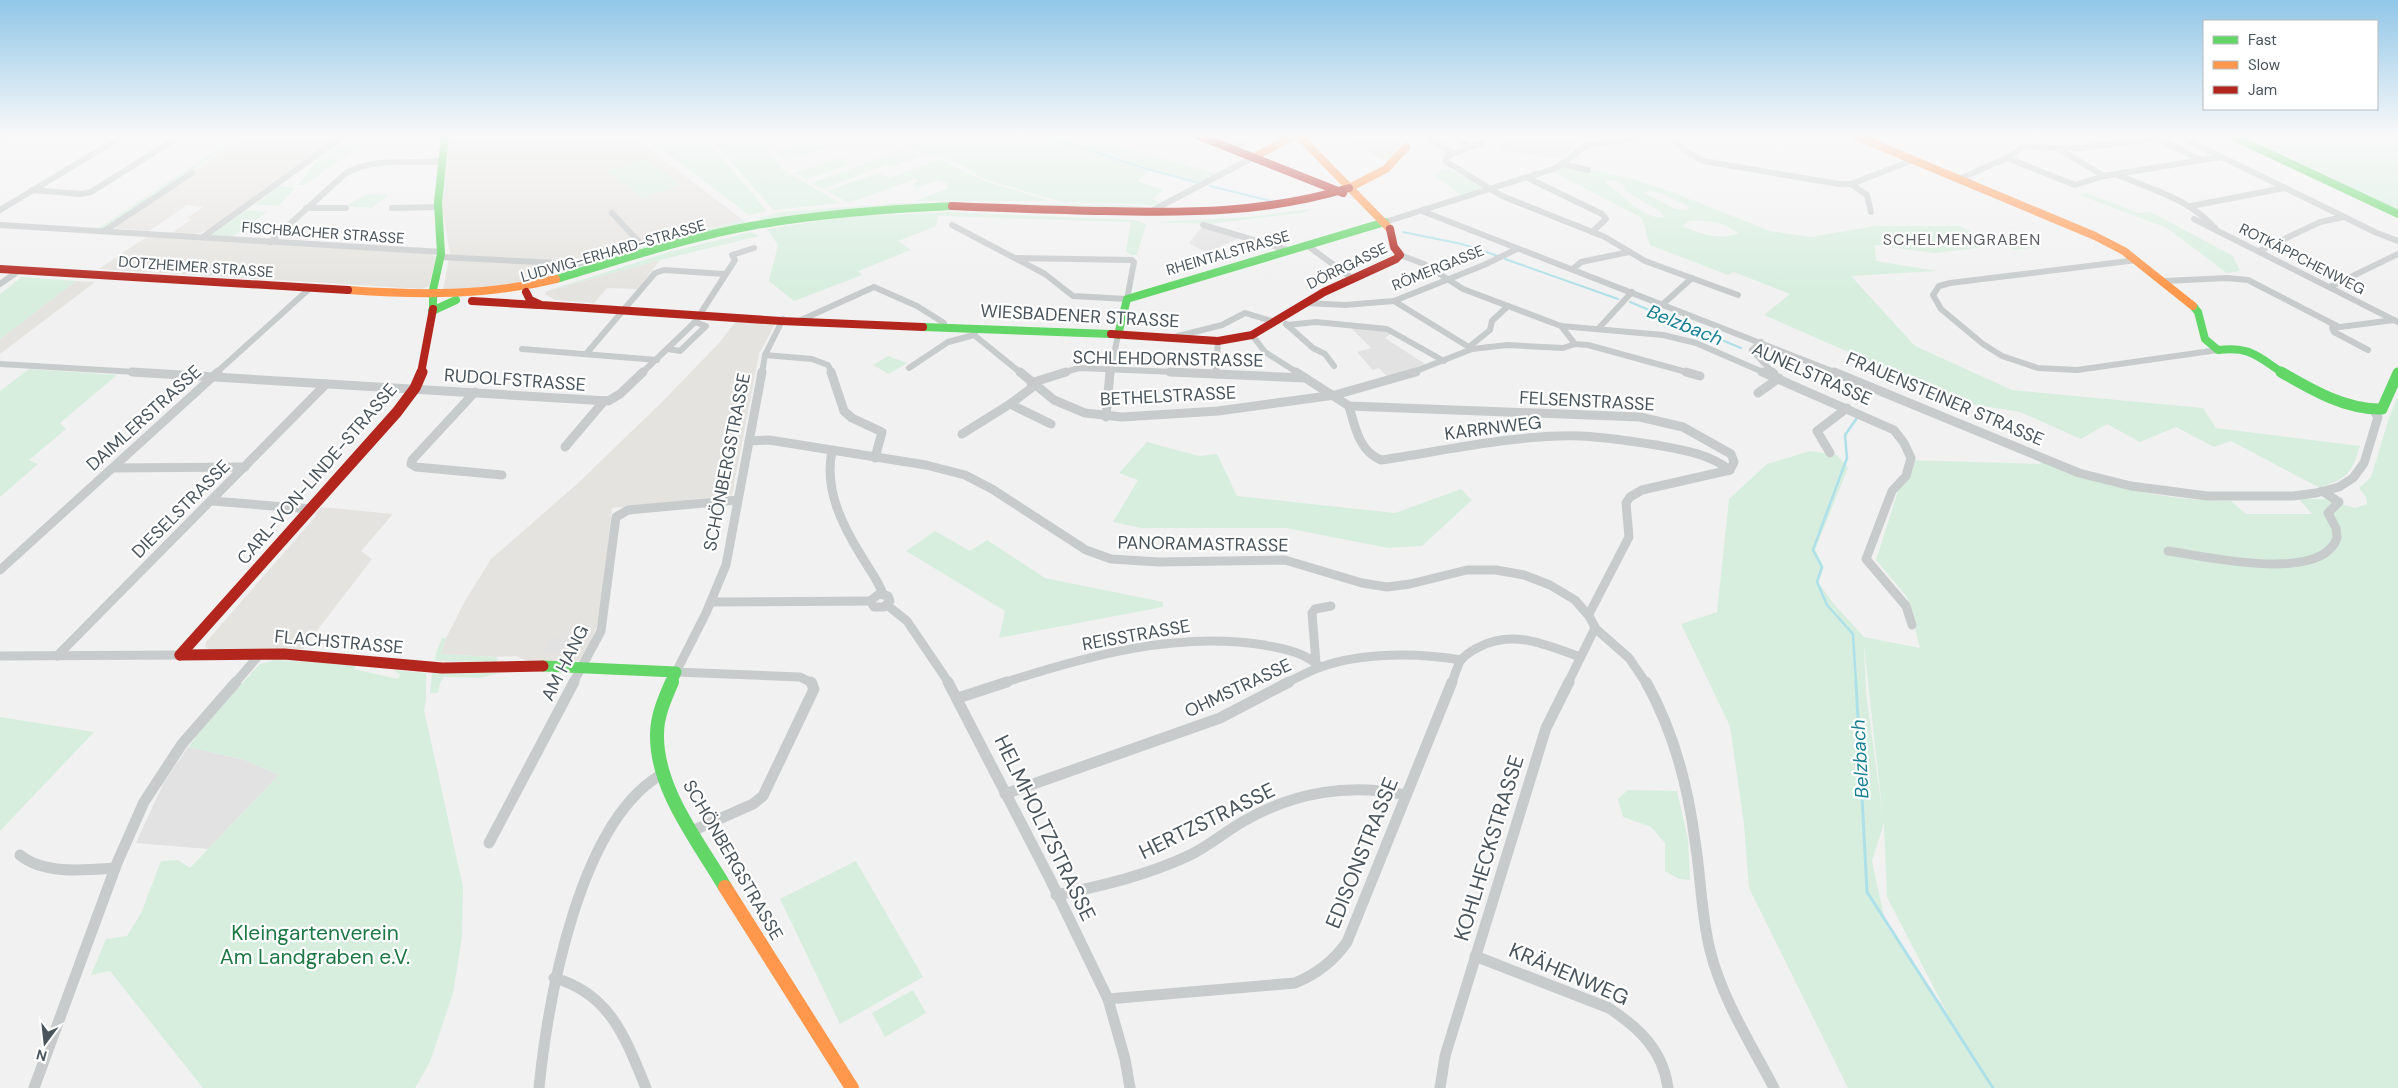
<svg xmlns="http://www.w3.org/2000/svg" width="2398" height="1088" viewBox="0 0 2398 1088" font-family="'DM Sans',sans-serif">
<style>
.commercial{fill:#e5e3df}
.education{fill:#e3e2e2}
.green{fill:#d7eedf;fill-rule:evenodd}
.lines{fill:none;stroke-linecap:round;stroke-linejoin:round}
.stream-far2{stroke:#aee0e9;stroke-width:2}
.stream-far1{stroke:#aee0e9;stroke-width:2.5}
.stream{stroke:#aee0e9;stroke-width:3}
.street-far2{stroke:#c8cbcc;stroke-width:6}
.street-far1{stroke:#c8cbcc;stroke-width:9}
.street{stroke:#c8cbcc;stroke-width:11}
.fast-far2{stroke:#63d668;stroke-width:8}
.fast-far1{stroke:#63d668;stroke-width:11}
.fast{stroke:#63d668;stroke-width:14}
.slow-far1{stroke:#ff974d;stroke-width:8}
.slow{stroke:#ff974d;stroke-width:14}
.jam-far1{stroke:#b3261e;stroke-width:8}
.jam{stroke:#b3261e;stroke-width:11}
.labels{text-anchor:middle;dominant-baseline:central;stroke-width:4.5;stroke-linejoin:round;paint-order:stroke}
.far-street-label{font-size:15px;fill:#49545c;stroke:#fff}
.far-neighbourhood-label{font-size:16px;letter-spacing:1px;fill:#5d6064;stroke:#fff}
.street-label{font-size:18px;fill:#49545c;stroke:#fff}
.water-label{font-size:19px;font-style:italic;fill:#167f92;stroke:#fff}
.near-street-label{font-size:21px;fill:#49545c;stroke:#fff}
.near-park-label{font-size:21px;fill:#1e7846;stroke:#fff}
</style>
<rect width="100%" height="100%" fill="#f1f1f1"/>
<g class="commercial">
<polygon points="245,136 373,136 366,142 335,140 207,231 194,234 172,233 192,219 187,218 203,207 187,205 149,231 111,228"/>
<polygon points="450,136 632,136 743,220 649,244 643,240 570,271 524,284 484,291 443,290 450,253 442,208"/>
<polygon points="1202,136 1272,136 1235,149"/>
<polygon points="1347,136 1401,136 1397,148 1387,162 1348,140"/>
<polygon points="148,236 431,254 436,257 429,286 422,289 99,269"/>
<polygon points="660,260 637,289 607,288 594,303 555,300 545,294 547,291"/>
<polygon points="76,281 95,282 0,354 0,339"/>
<polygon points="736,321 775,324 759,354 732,495 612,508 599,622 584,656 578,661 528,661 516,656 496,657 441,654 446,638 465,601 491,559 577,484 662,402 720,342"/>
<polygon points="321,507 393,514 361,551 372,559 303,649 208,649 205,646 206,642 316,516 315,514"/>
</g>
<g class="education">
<polygon points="1505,136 1593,136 1594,138 1575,145 1563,159 1501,150"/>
<polygon points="1202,227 1243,236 1207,253 1189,243"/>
<polygon points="1349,326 1386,330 1392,333 1385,338 1428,366 1390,379 1379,368 1373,370 1357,352 1371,348"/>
<polygon points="550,638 586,640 578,654 542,653"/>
<polygon points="188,747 245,760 279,775 208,849 136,843 164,782"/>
</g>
<g class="green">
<polygon points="237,136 244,136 105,228 99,228"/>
<polygon points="640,136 703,136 767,211 749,215 644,136"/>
<polygon points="709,136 760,136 783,170 840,203 773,210"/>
<polygon points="919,136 1043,136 1149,172 1137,181 1164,190 1152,199 1160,202 1153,206 1142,204 1062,202 984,179 965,167 946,159 904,148 924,139"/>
<polygon points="1047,136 1109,136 1099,140 1217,174 1200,182 1143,168"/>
<polygon points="2289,136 2398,136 2398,210 2263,147 2301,142"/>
<polygon points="810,141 825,148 785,161 777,152"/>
<path d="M356,143L363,144L304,185H298C319,158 320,149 356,143Z"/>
<polygon points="902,150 925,155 893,167 888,164 823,189 812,183"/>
<polygon points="840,158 851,164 808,179 795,173"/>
<polygon points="645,159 681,185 643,198 608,171"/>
<polygon points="940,159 982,180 1049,201 916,201 949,188 946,186 948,184 939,180 917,188 912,184 919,181 915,179 849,203 827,191 878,173 889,178"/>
<path d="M1565,164L1632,179L1669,191L1770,231L1811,237L1875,226H1959L2001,245L1935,253L1875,245L1876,261L1937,271L1851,276L1915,346L2012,390L2203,408L2216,428L2360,446C2352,473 2346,481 2318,487L2231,441L2214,447L2176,427L2140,442L2107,424L2081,439L2020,412L1965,403L1764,315L1790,294L1734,272L1728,275L1650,245L1642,218L1552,171ZM1606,180L1616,181L1625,187V191L1660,211L1664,217C1645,221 1619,192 1605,182ZM1649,190L1665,195L1689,207L1687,210L1675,209L1644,193ZM1697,220L1720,223L1739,233C1722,241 1699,234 1682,226L1689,221Z"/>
<polygon points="1449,169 1487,189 1463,196 1432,174"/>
<polygon points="280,186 295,188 278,206 256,204"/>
<polygon points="2087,193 2138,213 2151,212 2233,256 2240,271 2227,273 2167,228 2079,195"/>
<path d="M366,194L388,195L372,208C365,207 358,208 347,206Z"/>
<polygon points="901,203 1122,205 1140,206 1148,209 972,205 761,222 759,218 781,212"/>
<polygon points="1312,209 1305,212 1209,224 1154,222 1251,217"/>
<polygon points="246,210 267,212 232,237 210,236"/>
<polygon points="949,212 1135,220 1146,224 1137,255 1131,255 1126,251 1131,222 938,216 936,226 898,241 911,250 858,271 862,275 794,301 769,281 778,245 767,229 844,217"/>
<polygon points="743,220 748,224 529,284 570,271 572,266"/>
<polygon points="751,232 759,236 660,260 547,291 669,252"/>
<polygon points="2008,235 2038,247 2014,250 1999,240"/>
<polygon points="22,277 76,281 0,339 0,294"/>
<polygon points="888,356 907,363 889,374 873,365"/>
<polygon points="29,369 117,375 60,423 66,429 29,460 38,464 0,497 0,391"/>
<path d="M2398,396V1088H1848L1749,888L1744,824L1730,726L1681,624L1717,612L1729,499L1767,464L1810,451L1837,455L1848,468L1815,550L1824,567L1818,582L1834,604L1864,637L1920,648L1907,597L1876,560L1908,460L2039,464L2042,462C2104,486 2165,501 2231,501L2246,514H2312L2299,499H2326L2355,508L2367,504L2366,497L2359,488L2371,477L2389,418ZM1864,646L1883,817L1866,693ZM1884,823L1887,897L1948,1015L1886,925L1872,861Z"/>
<polygon points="1147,442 1199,456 1217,454 1237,496 1395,513 1461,489 1472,500 1422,546 1388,548 1286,528 1141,528 1113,522 1138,480 1119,473"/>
<polygon points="935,531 970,551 987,540 1045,578 1163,602 1163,607 999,638 1005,611 906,551"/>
<polygon points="442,638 446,638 441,654 496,657 498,660 495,662 435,661 436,653"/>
<polygon points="275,660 356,665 354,669 398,679 400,675 394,670 426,673 426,699 424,710 463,887 462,937 453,993 430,1062 415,1088 203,1088 110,971 91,975 106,939 127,936 141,913 161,861 178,860 190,868 279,775 245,760 188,747 213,715 256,668 260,664"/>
<polygon points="432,673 500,673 480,678 444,677 440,683 438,693 430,693"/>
<polygon points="0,717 94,732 0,831"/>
<polygon points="1628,790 1677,791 1688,839 1690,880 1679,879 1665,871 1665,843 1651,827 1623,817 1618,799"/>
<polygon points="856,861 923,977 840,1024 780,899"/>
<polygon points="913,990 926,1013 885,1037 872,1013"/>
</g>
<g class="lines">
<g class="stream-far2">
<polyline points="1046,136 1143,168 1199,183"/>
<polyline points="1210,186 1279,203"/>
<polyline points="1403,232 1462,244 1498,256"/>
<polyline points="1505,259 1618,299"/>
<polyline points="1630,302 1741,348"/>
</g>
<polyline class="stream-far1" points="1856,683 1853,634 1827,605 1817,582 1822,567 1813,550 1847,458 1845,435 1857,418"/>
<polyline class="stream" points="1856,682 1867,892 1993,1088"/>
<g class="street-far2">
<polyline points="1424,136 1453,153"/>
<polyline points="1452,136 1471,147"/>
<polyline points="1670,136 1684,150 1703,161 1839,184 1851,184 1913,160"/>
<polyline points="2179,136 2377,233 2398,241"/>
<polyline points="2156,138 2201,160"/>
<polyline points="0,140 7,136"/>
<polyline points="1482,143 1447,156 1445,161 1502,196 1605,237 1645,261 1738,295"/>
<polyline points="2057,148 2104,176"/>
<polyline points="2007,158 2023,147 2081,148 2168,136"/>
<polyline points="1562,164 1588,170"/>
<path d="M2118,175C2153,190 2189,199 2215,228"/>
<polyline points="1528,178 1602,214 1606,219 1592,232"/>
<polyline points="1959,179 2007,158 2075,185 2104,176 2220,157"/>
<polyline points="1851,184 1867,195 1871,212"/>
<polyline points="32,190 81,194 91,192 180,136"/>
<polyline points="2191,206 2284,188"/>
<polyline points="306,208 346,208"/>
<polyline points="392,208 438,207"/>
<polyline points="1155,209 1254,157"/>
<polyline points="0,210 123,136"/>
<polyline points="1422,211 1837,373"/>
<polyline points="2194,219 2398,322"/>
<polyline points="1385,222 1556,168 1587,145 1651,136"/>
<polyline points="0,225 442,252"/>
<polyline points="952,225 1045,274 1073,296 1127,299 1134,262 1132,260 1016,258"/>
<polyline points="1203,225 1291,251"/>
<polyline points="104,231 192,173"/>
<polyline points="203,237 343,136"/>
<path d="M270,242L346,173C376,157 409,164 442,161"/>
<polyline points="1308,246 1353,279"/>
<polyline points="2259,251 2320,222 2344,217"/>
<polyline points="1400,255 1424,264 1463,289 1561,326 1663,335 1696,343 1765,373"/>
<polyline points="441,257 578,264 638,245 640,243 612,213"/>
<polyline points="2137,260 1950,283 1939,286 1933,295 1941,309 1983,344 2002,356 2038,368 2077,370 2218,350"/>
<polyline points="1573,269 1581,262 1629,252"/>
<polyline points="2164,281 2227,278 2248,280 2337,326"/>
<polyline points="0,284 20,270"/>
<polyline points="2330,287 2398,254"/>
<polyline points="1394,301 1472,349"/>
<polyline points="1306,303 1345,305 1394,301 1484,265 1517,249"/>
<polyline points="1663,304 1692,278"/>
<polyline points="801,320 874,287 917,306 944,323 944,327"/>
<polyline points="1286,324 1313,348 1325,354 1334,366"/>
<polyline points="1287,325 1316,322 1387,329 1444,361"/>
<polyline points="1561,326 1575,344"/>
<polyline points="977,328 974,335 1021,373"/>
<polyline points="1598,329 1632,292"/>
<polyline points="1252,335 1265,352 1298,373"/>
<polyline points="1174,337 1222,325 1245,313 1275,322"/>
<polyline points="1761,342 1752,350 1773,373"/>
<polyline points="1469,347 1490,330 1492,321 1508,306"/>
<polyline points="522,349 657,360"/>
<polyline points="668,349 680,351 706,326 695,322"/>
<polyline points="2368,350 2334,332 2332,328 2394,320"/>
<polyline points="586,354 655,273 664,270 724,274"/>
<polyline points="765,355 812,359 828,365 832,373"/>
<polyline points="0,364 153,373"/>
<polyline points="909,368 948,342 974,335"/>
<polyline points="216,373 309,289"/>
<polyline points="642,373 695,322 735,260 732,255 754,248"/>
<polyline points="762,373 765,355 783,319"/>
<polyline points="1062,373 1079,368 1199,373"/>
<polyline points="1110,373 1118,335"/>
<polyline points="1216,373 1218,341"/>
<polyline points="1411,373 1472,349 1507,345 1563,348 1575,344 1588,345 1690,373"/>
</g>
<g class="street-far1">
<polyline points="132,372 608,401 620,394 643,372"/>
<polyline points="762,372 726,565 706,613 676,672 800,677 812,683"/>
<polyline points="831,372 844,411 852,418 882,432 875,458"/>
<polyline points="1020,372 1054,400 1085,413 1122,417 1218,411 1335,395 1416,372"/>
<polyline points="1170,372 1305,378"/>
<polyline points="1296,372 1349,406 1640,417 1683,427 1731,454 1734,462 1730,470 1642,490 1630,497 1626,503 1629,537 1589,614"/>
<polyline points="1686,372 1700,376"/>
<polyline points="1762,372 1894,430 1904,443 1911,458 1906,476 1892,491 1866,559 1906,606 1912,625"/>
<polyline points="1772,372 1774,374"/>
<polyline points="1834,372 2079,473 2131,486 2207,496 2293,496 2316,493 2339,487 2353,478 2364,463 2378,417 2374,411"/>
<polyline points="1216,374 1216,372"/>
<polyline points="1031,383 1066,372"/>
<polyline points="475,392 412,460 411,464 416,467 502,475"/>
<polyline points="1758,393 1779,378"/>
<polyline points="1010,404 1034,386"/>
<path d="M1349,406C1355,427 1359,451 1381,460C1443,451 1518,434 1580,436C1606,437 1631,441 1656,445C1683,450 1707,453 1730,470"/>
<polyline points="1106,417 1110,372"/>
<polyline points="962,434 1010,404 1051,424"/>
<polyline points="749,441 769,440 926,465 965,475 992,489 1086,550 1111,559 1159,562 1285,560 1362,583 1387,587 1410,584 1467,570 1496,570 1524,575 1550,585 1575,600 1589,616 1596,629 1629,658 1646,683"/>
<polyline points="565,447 604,401"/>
<path d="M832,451C824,489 842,525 862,557C869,569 878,580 883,594"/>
<polyline points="1830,453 1817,431 1847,408"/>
<polyline points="113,468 245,467"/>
<polyline points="212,501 311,509"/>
<path d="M2168,551C2204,556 2321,584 2337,538L2336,528L2328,513L2339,502L2322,491"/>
<polyline points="0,570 218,372"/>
<polygon points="879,594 888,596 890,601 884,607 874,607 870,601"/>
<polyline points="711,602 870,601"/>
<polyline points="887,605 907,621 949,683"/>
<polyline points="0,656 180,655"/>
<polyline points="57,656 326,384"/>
<polyline points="1316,663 1312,613 1315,609 1331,606"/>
<polyline points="235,683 260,654"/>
<polyline points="573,683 601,631 616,517 628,510 737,500"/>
<path d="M1003,683C1087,656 1176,631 1264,645C1285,649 1304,652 1320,667"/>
<path d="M1286,683C1297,678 1309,671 1321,667C1362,652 1418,653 1461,660"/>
<path d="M1452,683C1454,676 1457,668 1460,661C1464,656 1473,650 1479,647C1513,629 1546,645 1580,657"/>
<polyline points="1568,683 1595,628"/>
</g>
<g class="street">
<polyline points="948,682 1049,877 1108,999 1125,1059 1130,1088"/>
<path d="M1646,682C1673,730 1688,786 1695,841C1701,877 1701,914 1710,950C1722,999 1751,1044 1774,1088"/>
<polyline points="958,698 1007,682"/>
<polyline points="1005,794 1220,718 1289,682"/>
<polyline points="692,831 753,804 763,796 814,689 811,682"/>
<polyline points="489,843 574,682"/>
<path d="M20,855C44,875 86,870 115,868"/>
<path d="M1056,895C1102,886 1148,875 1190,855C1209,846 1226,831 1244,821C1294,792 1350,783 1405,795"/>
<path d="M1475,956L1609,1008C1639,1028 1663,1050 1668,1088"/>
<path d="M554,978C610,993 626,1039 646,1088"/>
<path d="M1108,999L1295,983C1317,974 1333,962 1347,942L1452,682"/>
<polyline points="34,1088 117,863 144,802 182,744 236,682"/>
<path d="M539,1088C548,999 579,819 664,773"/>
<polyline points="1440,1088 1445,1056 1546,728 1569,682"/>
</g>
<g class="fast-far2">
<polyline points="2232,136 2398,214"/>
<path d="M556,279C621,260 685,238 751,226C817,214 885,209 952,206"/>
<path d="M2193,306L2198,312L2205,339L2218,350C2251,346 2258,357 2283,373"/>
<polyline points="433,309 433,290 441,254 438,203 445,136"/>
<polyline points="432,311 456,300"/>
<polyline points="923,327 1111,334"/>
<polyline points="1118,335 1127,299 1385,222"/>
</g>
<g class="fast-far1">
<path d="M2281,372C2312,390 2346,410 2382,409L2398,373"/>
<polyline points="543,666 676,672 671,683"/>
</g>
<path class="fast" d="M672,682C665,698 657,716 657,734C656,789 698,841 725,887"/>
<g class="slow-far1">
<polyline points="1299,136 1390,229"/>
<polyline points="1856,136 2095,236 2124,251 2193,306"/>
<polyline points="1254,157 1294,136"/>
<polyline points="1349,188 1386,169 1406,147"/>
<path d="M348,290C419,295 487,296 556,279"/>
</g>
<polyline class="slow" points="725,887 852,1088"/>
<g class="jam-far1">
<polyline points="1199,136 1343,193"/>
<path d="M952,206C1003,208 1053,210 1104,211C1190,213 1266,213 1349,188"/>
<polyline points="0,269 348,290"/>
<polyline points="526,292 530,300 541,305 781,321 923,327"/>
<polyline points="472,301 538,305"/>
<polyline points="1111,334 1218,341 1252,335 1324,292 1396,259 1400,255 1394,247 1390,229"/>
<polyline points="421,373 433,309"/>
</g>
<g class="jam">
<polyline points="180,655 284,654 442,668 543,666"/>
<polyline points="180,655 397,412 415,388 422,372"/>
</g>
</g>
<linearGradient id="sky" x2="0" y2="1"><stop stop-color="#91c6e8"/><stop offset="0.47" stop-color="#f9f9f9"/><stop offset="1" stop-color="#f9f9f9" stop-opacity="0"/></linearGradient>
<rect width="2398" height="288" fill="url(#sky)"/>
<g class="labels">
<g class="far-street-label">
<text transform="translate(323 233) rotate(4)">FISCHBACHER STRASSE</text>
<text transform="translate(613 251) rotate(-16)">LUDWIG-ERHARD-STRASSE</text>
<text transform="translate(1228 253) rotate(-16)">RHEINTALSTRASSE</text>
<text transform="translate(2302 259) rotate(27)">ROTKÄPPCHENWEG</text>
<text transform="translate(1347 266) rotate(-26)">DÖRRGASSE</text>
<text transform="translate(196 267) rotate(4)">DOTZHEIMER STRASSE</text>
<text transform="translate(1438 268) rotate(-22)">RÖMERGASSE</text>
</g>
<g class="far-neighbourhood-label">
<text x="1962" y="239">SCHELMENGRABEN</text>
</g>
<g class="street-label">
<text transform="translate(1080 316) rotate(3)">WIESBADENER STRASSE</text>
<text transform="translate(1168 359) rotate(1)">SCHLEHDORNSTRASSE</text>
<text transform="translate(1812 374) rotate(24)">AUNELSTRASSE</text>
<text transform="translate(515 380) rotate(4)">RUDOLFSTRASSE</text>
<text transform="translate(1168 396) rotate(-3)">BETHELSTRASSE</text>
<text transform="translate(1945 399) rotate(23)">FRAUENSTEINER STRASSE</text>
<text transform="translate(1587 401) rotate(3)">FELSENSTRASSE</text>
<text transform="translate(144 418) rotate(-42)">DAIMLERSTRASSE</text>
<text transform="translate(1493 428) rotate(-7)">KARRNWEG</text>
<text transform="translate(727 462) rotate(-79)">SCHÖNBERGSTRASSE</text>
<text transform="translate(317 474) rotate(-49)">CARL-VON-LINDE-STRASSE</text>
<text transform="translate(181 509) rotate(-45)">DIESELSTRASSE</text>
<text transform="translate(1203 544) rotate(1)">PANORAMASTRASSE</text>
<text transform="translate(1136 635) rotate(-10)">REISSTRASSE</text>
<text transform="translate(339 642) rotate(5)">FLACHSTRASSE</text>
<text transform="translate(565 663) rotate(-63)">AM HANG</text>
<text transform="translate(1238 688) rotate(-25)">OHMSTRASSE</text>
<text transform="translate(733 860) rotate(60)">SCHÖNBERGSTRASSE</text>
</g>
<g class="water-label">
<text transform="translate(1685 325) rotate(22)">Belzbach</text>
<text transform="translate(1860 759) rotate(-93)">Belzbach</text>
</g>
<g class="near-street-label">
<text transform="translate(1207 821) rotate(-26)">HERTZSTRASSE</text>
<text transform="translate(1045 828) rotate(64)">HELMHOLTZSTRASSE</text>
<text transform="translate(1489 848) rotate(-73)">KOHLHECKSTRASSE</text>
<text transform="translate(1362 853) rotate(-68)">EDISONSTRASSE</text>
<text transform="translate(1569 974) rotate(23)">KRÄHENWEG</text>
</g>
<g class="near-park-label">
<text x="315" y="933">Kleingartenverein<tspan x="315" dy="24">Am Landgraben e.V.</tspan></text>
</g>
</g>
<rect x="2203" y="20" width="175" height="90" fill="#ffffff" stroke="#b6bbbe"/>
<rect x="2213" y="36" width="25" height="8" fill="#63d668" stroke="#b6bbbe"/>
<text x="2248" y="45" font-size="15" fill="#49545c">Fast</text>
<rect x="2213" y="61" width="25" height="8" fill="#ff974d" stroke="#b6bbbe"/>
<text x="2248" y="70" font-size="15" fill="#49545c">Slow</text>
<rect x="2213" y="86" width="25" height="8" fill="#b3261e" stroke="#b6bbbe"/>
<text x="2248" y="95" font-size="15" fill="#49545c">Jam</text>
<g transform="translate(45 1043) rotate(195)" stroke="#ffffff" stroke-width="4" paint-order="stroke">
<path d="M0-4L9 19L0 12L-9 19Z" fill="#49545c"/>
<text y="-8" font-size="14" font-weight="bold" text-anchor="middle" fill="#49545c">N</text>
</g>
</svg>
